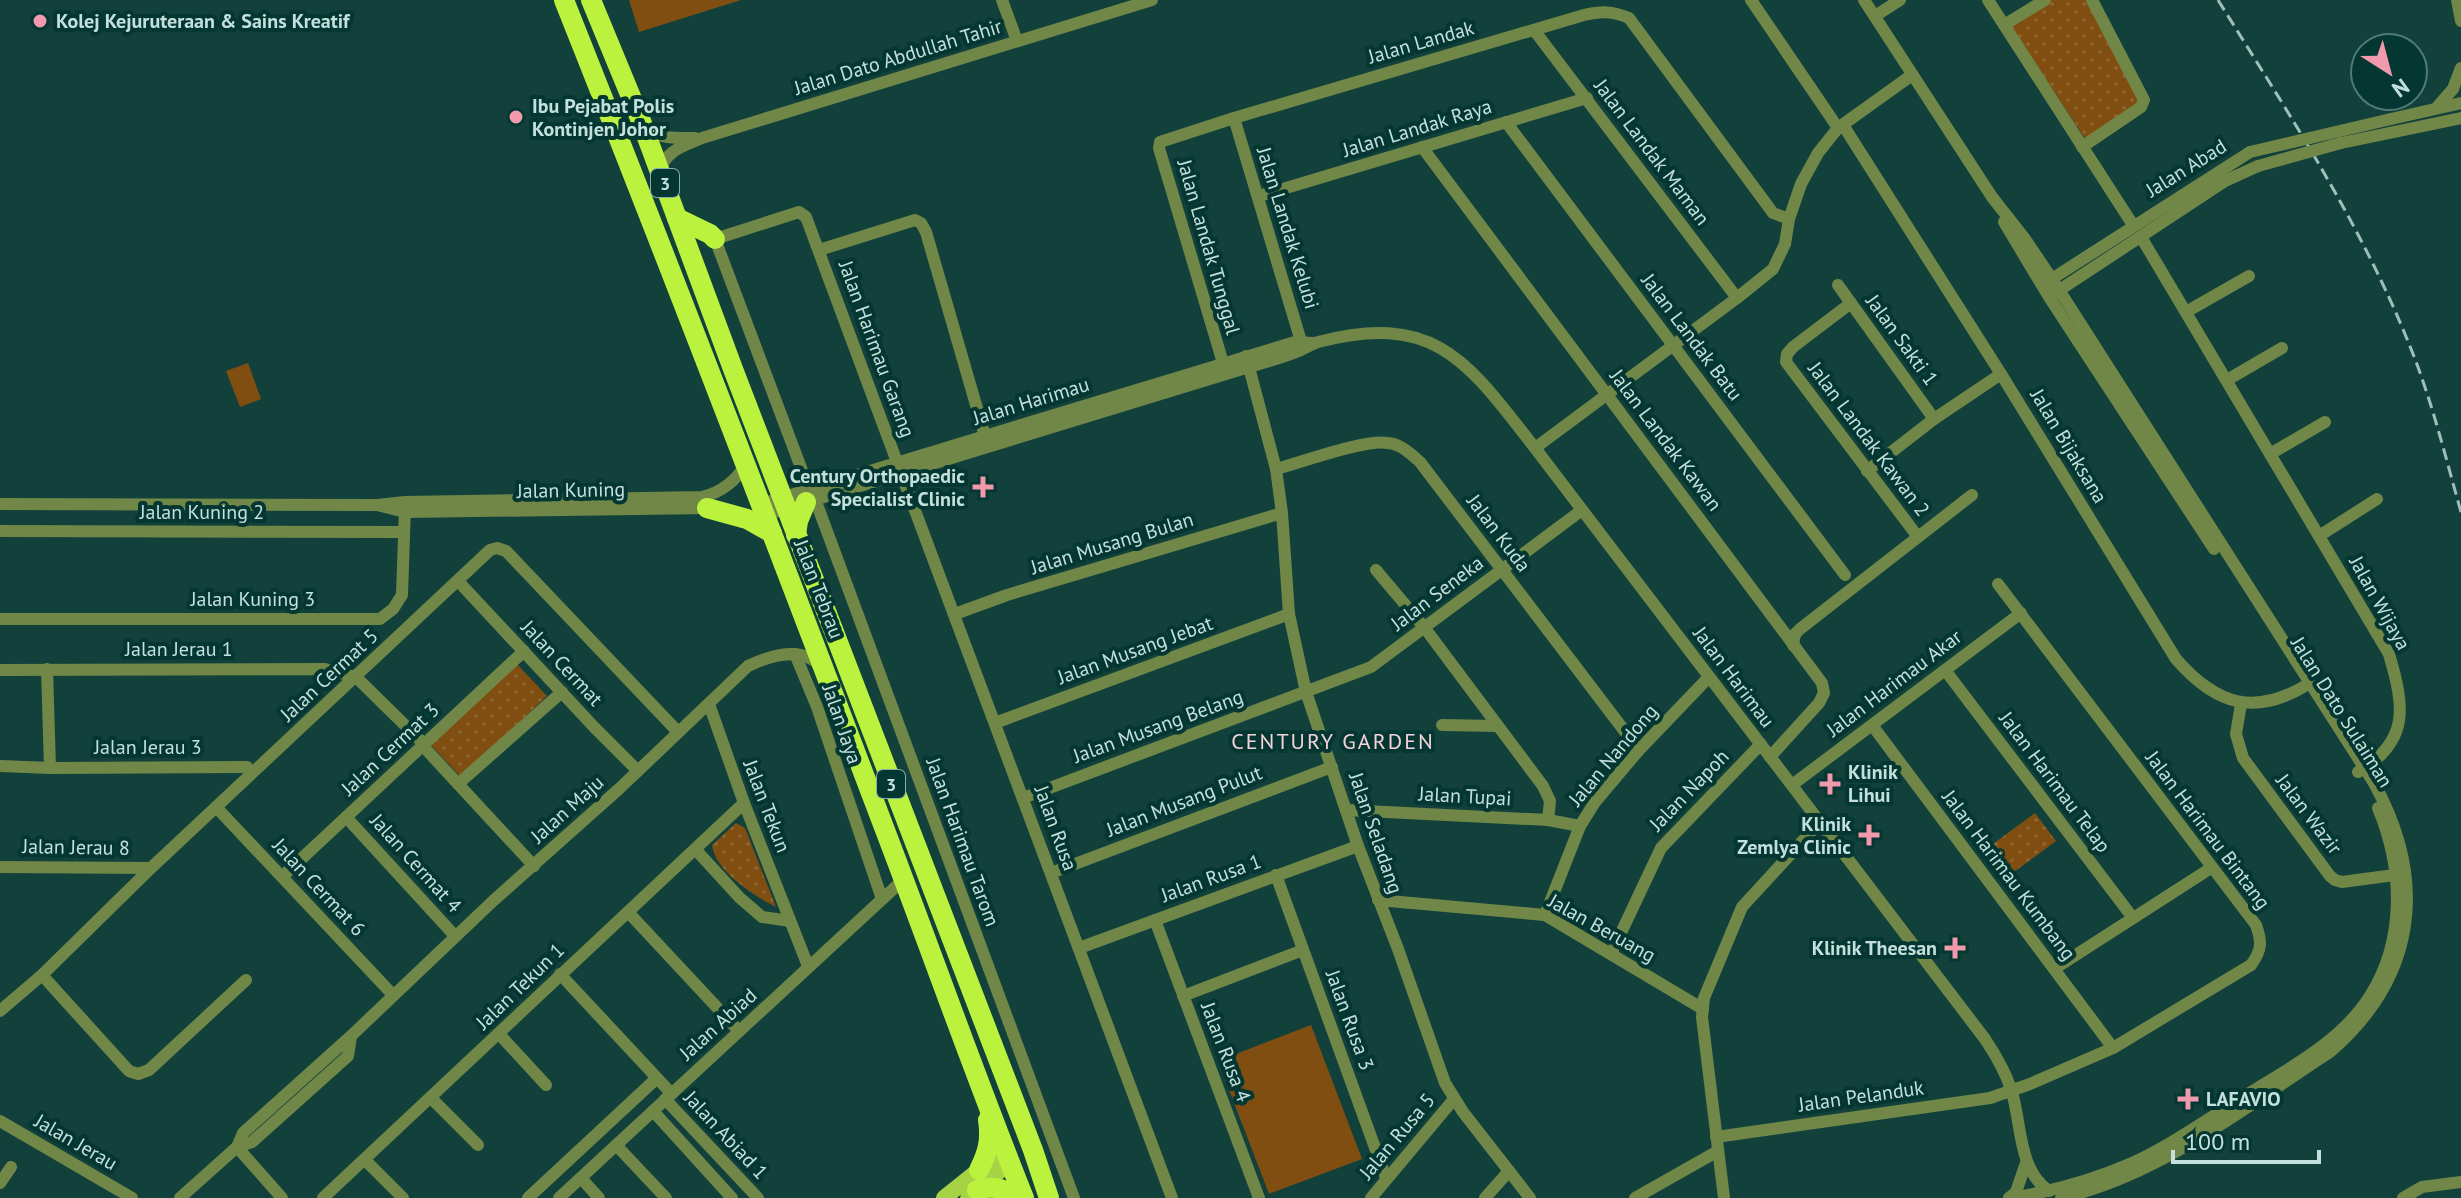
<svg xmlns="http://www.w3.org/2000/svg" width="2461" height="1198" viewBox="0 0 2461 1198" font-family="'PT Sans',sans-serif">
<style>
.grass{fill:#804e10}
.park{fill:url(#park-dots)}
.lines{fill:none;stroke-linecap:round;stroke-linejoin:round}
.minor{stroke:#708748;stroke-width:12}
.major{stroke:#a6d345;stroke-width:16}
.highway{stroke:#bbf23e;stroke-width:20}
.rail{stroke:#9fbfbb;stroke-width:3;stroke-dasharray:12 6;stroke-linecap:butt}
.minor-bridge{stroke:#708748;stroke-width:12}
.poi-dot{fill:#f29aad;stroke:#043632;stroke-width:3}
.labels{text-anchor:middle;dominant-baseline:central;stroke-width:8;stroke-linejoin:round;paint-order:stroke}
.shield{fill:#043632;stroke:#8aada9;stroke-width:2}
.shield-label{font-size:18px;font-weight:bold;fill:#c3e0dc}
.poi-label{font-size:20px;font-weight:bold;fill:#c3e0dc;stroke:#043632;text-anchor:start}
.street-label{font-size:20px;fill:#c3e0dc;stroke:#043632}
.neighbourhood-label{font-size:22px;letter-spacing:2px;fill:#f5d2d8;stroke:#043632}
</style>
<defs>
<pattern id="park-dots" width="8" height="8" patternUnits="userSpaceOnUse" patternTransform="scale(2)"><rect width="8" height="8" fill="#804e10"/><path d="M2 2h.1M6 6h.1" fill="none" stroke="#906732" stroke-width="1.8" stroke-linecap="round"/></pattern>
</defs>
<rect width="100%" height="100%" fill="#12413c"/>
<g class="grass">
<polygon points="629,0 741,0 639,32"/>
<polygon points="248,363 261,399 240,407 226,371"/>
<polygon points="1311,1025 1362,1159 1269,1194 1218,1061"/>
</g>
<g class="park">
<polygon points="2050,0 2087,0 2143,101 2086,140 2010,25"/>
<polygon points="516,663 547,696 461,777 430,744"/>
<polygon points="2035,813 2056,841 2003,880 1982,852"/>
<path d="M736,823L745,828L776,907C754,896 715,871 712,845Z"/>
</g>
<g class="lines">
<g class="minor">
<polyline points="1002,0 1017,41"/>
<polyline points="1751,0 1838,128"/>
<path d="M1864,0L1992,197L2025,239L2052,279L2374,783C2428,881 2417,977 2330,1052C2245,1107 2161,1175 2061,1198"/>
<polyline points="1988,0 2133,225"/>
<polyline points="2457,0 2461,21"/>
<polyline points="1875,16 1900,0"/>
<polyline points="2004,25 2045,0"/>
<polyline points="1534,30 1737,298"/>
<polyline points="2438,106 2453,89 2461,68"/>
<polyline points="1234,118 1303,348"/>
<polyline points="2391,119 2461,103"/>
<polyline points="1506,122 1845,575"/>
<path d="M1843,125L2001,374L2176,659C2217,706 2256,717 2310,683"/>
<path d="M644,128C659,139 676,138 695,138"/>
<polyline points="2341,143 2461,118"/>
<polyline points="1422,147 1822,683 1824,693 1819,703 1770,757"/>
<polyline points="2082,147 2141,107 2144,100 2092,0"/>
<path d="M660,171C666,150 684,146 702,138L1152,0"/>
<polyline points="1259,196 1587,98"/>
<polyline points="2004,222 2049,297 2214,549"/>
<path d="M2141,237L2389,654C2404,705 2411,741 2358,772"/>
<polyline points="819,250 915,220 921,223 926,232 985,436"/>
<polyline points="2047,282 2250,152"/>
<polyline points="1838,285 1934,419"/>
<polyline points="2055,293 2225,181 2258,166"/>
<polyline points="1851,303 1793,347 1787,354 1786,362 1918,537"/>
<polyline points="2186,312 2249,276"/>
<polyline points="1246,356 1276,469 1282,513 1289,614 1306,692 1358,846 1398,949 1445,1083 1463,1112 1530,1198"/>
<path d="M1223,363L1159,148L1160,142L1234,118L1584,15C1602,11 1612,11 1629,18L1773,213L1789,219"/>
<polyline points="2227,380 2282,348"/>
<polyline points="1535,448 1737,298 1773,269 1785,244 1789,219 1801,184 1818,153 1838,128 1912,75"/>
<polyline points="2270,454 2325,422"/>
<path d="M1276,469C1302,462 1365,439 1388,443C1401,444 1411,454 1420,462L1639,750"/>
<polyline points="1867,471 1934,419 2001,374"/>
<polyline points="901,473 1172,1198"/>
<polyline points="809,489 715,239 799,212 806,217 897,462"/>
<polyline points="815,499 1074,1198"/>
<path d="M0,504L377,505L405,502L702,497C722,492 736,481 746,464"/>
<polyline points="761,504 1295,342 1313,343"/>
<polyline points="377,505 405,512 710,508"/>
<path d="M760,514L765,515L1249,367C1266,362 1285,357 1301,350C1307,347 1312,344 1318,342C1437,311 1468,363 1535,448L1985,1039C1995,1054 2005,1071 2011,1089C2022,1122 2017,1169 2049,1191"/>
<polyline points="0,531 404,532"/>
<polyline points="2319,536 2377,499"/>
<polyline points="1376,570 1424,627 1543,786 1550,801 1548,820"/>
<polyline points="458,581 594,727 638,771"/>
<polyline points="955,614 1007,595 1282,513"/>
<polyline points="0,619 380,619 393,609 402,595 405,507"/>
<polyline points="1793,645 1795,634 1800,629 1972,495"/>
<polyline points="795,654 817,707 882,899"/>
<polyline points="47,669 50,768"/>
<polyline points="0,670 325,669 356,677 424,744"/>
<polyline points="1945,670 2133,918"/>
<polyline points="709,704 744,803 808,966"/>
<polyline points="2241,704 2236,734 2243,758 2330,876 2335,880 2342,882 2402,874"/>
<polyline points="995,723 1289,614"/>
<polyline points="1442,725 1497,726"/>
<polyline points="1872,725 2113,1048"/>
<polyline points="422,745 534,866"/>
<polyline points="0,766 50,768 247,767"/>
<polyline points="458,784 562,692"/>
<polyline points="1792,785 2021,613"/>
<polyline points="1023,798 1371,667 1582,510"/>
<polyline points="216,807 393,995"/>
<polyline points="1346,810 1548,820 1580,826"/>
<polyline points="346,817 455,936"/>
<polyline points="695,849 740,898 762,917 790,921"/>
<polyline points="0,867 151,868"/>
<polyline points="1051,873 1332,767"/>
<polyline points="1276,875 1386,1178"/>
<polyline points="283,876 524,651"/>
<polyline points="1378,900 1545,915 1703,1009"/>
<polyline points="628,912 739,1031"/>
<polyline points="1545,915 1580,826 1595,802 1639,750 1709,677"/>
<polyline points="1155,920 1259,1198"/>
<polyline points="1079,948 1358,846"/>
<polyline points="1611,954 1661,848 1761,744"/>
<polyline points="2054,969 2211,868"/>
<polyline points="560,974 671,1093"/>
<polyline points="42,975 129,1071 138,1074 149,1070 246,980"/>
<polyline points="1183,996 1303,950"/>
<polyline points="0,1011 42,975 151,868 490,550 497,548 506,551 678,732"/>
<polyline points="499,1034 546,1085"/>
<polyline points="431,1098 478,1145"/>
<polyline points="665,1099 758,1198"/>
<polyline points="653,1111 732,1198"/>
<polyline points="0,1121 132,1198"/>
<path d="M1716,1137L1990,1098L2030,1084L2113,1048L2251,965C2262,950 2262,942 2256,925L1998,584"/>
<polyline points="616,1145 666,1198"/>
<path d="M237,1147L243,1133L351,1036L493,901L620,788L748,666C771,655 800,646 820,665"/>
<polyline points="237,1147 282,1198"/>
<polyline points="365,1160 403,1198"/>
<polyline points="581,1178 599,1198"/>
<polyline points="0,1183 11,1167"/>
<polyline points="180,1198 237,1147 252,1142 348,1056 351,1036"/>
<polyline points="323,1198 744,803"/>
<polyline points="528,1198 657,1078"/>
<polyline points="559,1198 904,879"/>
<polyline points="1371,1198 1454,1099"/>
<polyline points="1485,1198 1509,1171"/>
<polyline points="1635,1198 1718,1151"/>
<polyline points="1724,1198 1702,1017 1704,998 1742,907 1820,822"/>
<path d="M2009,1198C2051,1192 2093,1180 2132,1163C2168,1147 2203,1122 2237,1101C2283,1071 2340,1044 2370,996C2406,939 2403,868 2378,808"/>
<polyline points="2009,1198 2016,1192 2026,1163"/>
<polyline points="2403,1198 2422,1187 2461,1182"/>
</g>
<polyline class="major" points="944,1198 994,1158 1008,1157 1002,1169 968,1198"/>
<g class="highway">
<path d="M564,0C674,276 780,553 885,830C932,953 975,1076 1024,1198"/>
<polyline points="591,0 641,121 733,369 1033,1150 1049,1198"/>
<polyline points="677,218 710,234 715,239"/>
<polyline points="707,508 747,519 772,533"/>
<polyline points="796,535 798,521 806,502"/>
<path d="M979,1170C988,1152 991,1140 988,1120"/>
<path d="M977,1190C993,1185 1003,1188 1016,1198"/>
</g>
<path class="rail" d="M2218,0C2289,114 2364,228 2413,354C2433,405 2446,459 2461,512"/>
<g class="minor-bridge">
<polyline points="2250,152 2391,119"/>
<polyline points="2258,166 2341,143"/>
</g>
</g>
<g class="poi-dot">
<circle cx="40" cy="21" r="8"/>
<circle cx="516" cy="117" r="8"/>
<path d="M979 475h8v8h8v8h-8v8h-8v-8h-8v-8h8z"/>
<path d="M1826 772h8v8h8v8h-8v8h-8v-8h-8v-8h8z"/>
<path d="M1865 823h8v8h8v8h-8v8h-8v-8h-8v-8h8z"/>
<path d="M1951 936h8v8h8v8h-8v8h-8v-8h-8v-8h8z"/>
<path d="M2184 1087h8v8h8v8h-8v8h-8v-8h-8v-8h8z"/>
</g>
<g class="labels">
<g class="shield">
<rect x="651" y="169" width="28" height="28" rx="6"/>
<rect x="877" y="770" width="28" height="28" rx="6"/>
</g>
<g class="shield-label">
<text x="665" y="183">3</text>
<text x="891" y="784">3</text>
</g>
<g class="poi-label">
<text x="56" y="21">Kolej Kejuruteraan &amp; Sains Kreatif</text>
<text x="532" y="106">Ibu Pejabat Polis<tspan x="532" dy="23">Kontinjen Johor</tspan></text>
<text x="965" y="476" text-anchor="end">Century Orthopaedic<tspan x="965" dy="23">Specialist Clinic</tspan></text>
<text x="1848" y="772">Klinik<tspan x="1848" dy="23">Lihui</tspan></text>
<text x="1851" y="824" text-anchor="end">Klinik<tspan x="1851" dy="23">Zemlya Clinic</tspan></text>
<text x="1937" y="948" text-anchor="end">Klinik Theesan</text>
<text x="2206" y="1099">LAFAVIO</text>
</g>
<g class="street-label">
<text transform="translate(1421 42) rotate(-16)">Jalan Landak</text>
<text transform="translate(898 57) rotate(-17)">Jalan Dato Abdullah Tahir</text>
<text transform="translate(1417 128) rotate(-17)">Jalan Landak Raya</text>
<text transform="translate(1652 152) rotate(53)">Jalan Landak Maman</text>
<text transform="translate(2186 168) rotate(-32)">Jalan Abad</text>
<text transform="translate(1288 228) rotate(73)">Jalan Landak Kelubi</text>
<text transform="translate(1209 247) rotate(74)">Jalan Landak Tunggal</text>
<text transform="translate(1692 337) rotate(53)">Jalan Landak Batu</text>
<text transform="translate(1902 340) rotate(54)">Jalan Sakti 1</text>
<text transform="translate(877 349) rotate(70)">Jalan Harimau Garang</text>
<text transform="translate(1031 401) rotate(-17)">Jalan Harimau</text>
<text transform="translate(1869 439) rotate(53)">Jalan Landak Kawan 2</text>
<text transform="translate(1666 440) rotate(53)">Jalan Landak Kawan</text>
<text transform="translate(2069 446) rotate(59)">Jalan Bijaksana</text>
<text transform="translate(571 490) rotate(-1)">Jalan Kuning</text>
<text x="202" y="512">Jalan Kuning 2</text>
<text transform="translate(1499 533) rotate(53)">Jalan Kuda</text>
<text transform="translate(1112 543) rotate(-17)">Jalan Musang Bulan</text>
<text transform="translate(819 589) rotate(69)">Jalan Tebrau</text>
<text transform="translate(1437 593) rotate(-37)">Jalan Seneka</text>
<text x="253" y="599">Jalan Kuning 3</text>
<text transform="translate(2380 603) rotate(61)">Jalan Wijaya</text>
<text x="179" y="649">Jalan Jerau 1</text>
<text transform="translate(1135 650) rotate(-20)">Jalan Musang Jebat</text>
<text transform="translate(562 663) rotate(47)">Jalan Cermat</text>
<text transform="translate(329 675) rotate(-43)">Jalan Cermat 5</text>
<text transform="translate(1734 677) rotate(53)">Jalan Harimau</text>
<text transform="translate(1894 683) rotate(-37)">Jalan Harimau Akar</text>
<text transform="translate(2342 712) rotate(58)">Jalan Dato Sulaiman</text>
<text transform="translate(842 724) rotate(71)">Jalan Jaya</text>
<text transform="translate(1158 726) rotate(-20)">Jalan Musang Belang</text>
<text x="148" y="747">Jalan Jerau 3</text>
<text transform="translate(390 749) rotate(-43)">Jalan Cermat 3</text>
<text transform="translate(1613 755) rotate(-50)">Jalan Nandong</text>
<text transform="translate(2055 782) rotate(53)">Jalan Harimau Telap</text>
<text transform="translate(1689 790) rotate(-46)">Jalan Napoh</text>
<text transform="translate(1465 796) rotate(3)">Jalan Tupai</text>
<text transform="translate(1184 801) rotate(-21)">Jalan Musang Pulut</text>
<text transform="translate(767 806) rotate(69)">Jalan Tekun</text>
<text transform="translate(567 809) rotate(-42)">Jalan Maju</text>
<text transform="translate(2309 814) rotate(53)">Jalan Wazir</text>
<text transform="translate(1056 828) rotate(70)">Jalan Rusa</text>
<text transform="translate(2208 830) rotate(53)">Jalan Harimau Bintang</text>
<text transform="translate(1376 833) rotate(71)">Jalan Seladang</text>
<text transform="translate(963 842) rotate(70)">Jalan Harimau Tarom</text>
<text transform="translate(76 847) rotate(1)">Jalan Jerau 8</text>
<text transform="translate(416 863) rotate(48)">Jalan Cermat 4</text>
<text transform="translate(2009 875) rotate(53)">Jalan Harimau Kumbang</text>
<text transform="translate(1211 878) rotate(-20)">Jalan Rusa 1</text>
<text transform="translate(319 887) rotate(47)">Jalan Cermat 6</text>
<text transform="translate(1602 928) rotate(29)">Jalan Beruang</text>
<text transform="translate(520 986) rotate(-44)">Jalan Tekun 1</text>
<text transform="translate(1350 1020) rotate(70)">Jalan Rusa 3</text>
<text transform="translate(718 1024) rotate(-42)">Jalan Abiad</text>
<text transform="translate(1226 1052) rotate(69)">Jalan Rusa 4</text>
<text transform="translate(1861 1096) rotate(-8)">Jalan Pelanduk</text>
<text transform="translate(726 1135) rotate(47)">Jalan Abiad 1</text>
<text transform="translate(1397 1136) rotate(-50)">Jalan Rusa 5</text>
<text transform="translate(76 1142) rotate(30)">Jalan Jerau</text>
</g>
<g class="neighbourhood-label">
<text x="1333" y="741">CENTURY GARDEN</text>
</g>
</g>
<g transform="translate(2389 72) rotate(144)"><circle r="38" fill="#043632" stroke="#507a76" stroke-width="2"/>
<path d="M0-6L14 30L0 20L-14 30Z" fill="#f29aad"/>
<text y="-12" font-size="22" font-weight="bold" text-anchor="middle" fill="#c3e0dc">N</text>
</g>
<path d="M2173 1150v12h146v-12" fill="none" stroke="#c3e0dc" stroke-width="4"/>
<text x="2185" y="1150" font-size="24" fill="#c3e0dc" stroke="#043632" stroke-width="6" paint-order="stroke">100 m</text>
</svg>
